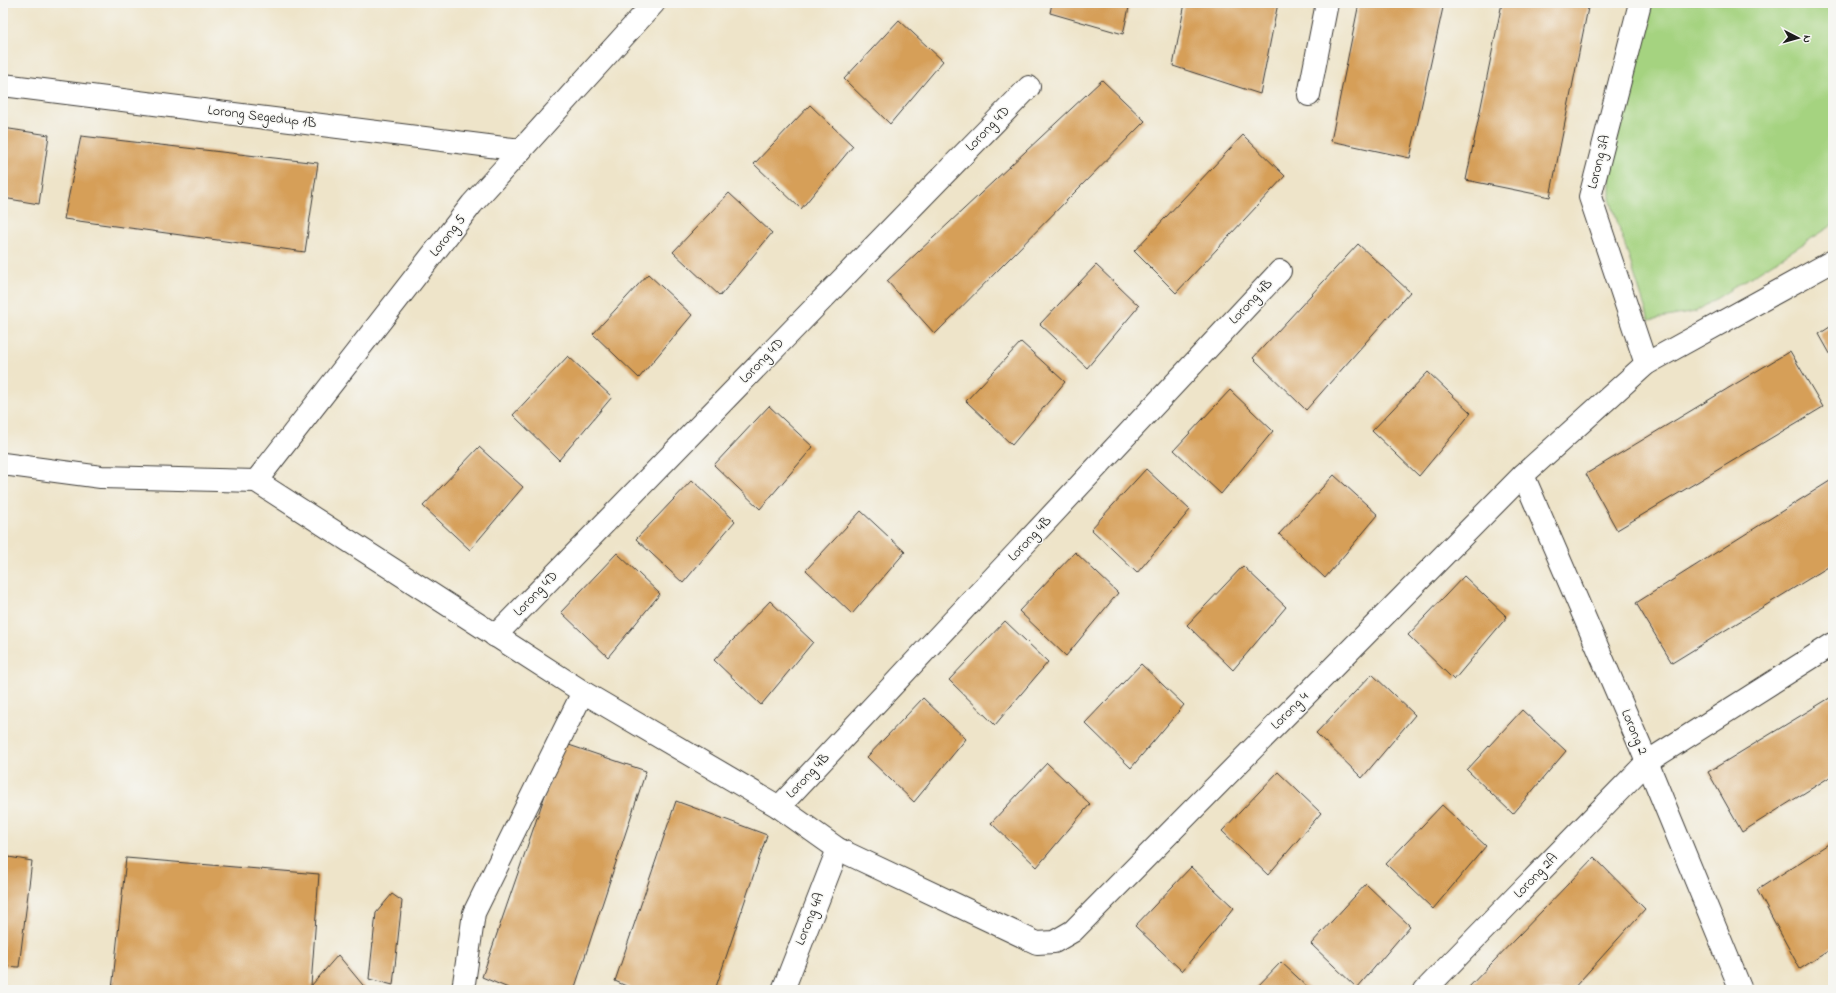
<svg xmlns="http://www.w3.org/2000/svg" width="1836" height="993" viewBox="0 0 1836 993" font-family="'Indie Flower',sans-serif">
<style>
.green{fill:#a5d380;stroke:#60784e}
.building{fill:#d69f58}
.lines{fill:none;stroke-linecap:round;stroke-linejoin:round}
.minor-casing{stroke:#3c3a36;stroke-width:24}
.minor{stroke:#fff;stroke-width:22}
.labels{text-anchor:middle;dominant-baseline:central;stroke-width:3;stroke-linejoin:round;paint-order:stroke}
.street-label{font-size:14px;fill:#1c1c1c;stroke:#f6f6f2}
</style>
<rect width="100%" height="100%" fill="#f6f6f2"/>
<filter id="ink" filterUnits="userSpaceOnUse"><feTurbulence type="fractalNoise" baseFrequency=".025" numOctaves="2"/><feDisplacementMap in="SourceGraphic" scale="8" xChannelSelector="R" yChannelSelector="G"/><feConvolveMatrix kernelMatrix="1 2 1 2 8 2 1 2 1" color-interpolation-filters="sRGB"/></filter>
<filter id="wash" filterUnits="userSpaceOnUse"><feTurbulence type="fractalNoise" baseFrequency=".012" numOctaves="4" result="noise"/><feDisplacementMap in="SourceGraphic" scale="16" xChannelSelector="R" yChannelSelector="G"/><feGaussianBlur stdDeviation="0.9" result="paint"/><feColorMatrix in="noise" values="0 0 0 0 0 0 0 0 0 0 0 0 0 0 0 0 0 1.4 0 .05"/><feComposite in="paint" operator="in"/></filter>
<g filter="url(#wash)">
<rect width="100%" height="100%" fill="#eee4c9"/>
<polygon class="green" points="1651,3 1833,3 1833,225 1695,312 1649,320 1610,199 1610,169"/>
<g id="blocks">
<g class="building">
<polygon points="1052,3 1130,3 1123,34 1050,13"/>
<polygon points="1185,3 1278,3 1260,94 1173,66"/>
<polygon points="1359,3 1444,3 1410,158 1331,141"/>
<polygon points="1502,3 1589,3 1550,197 1466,180"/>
<polygon points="899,20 943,61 890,124 844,79"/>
<polygon points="1102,80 1145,121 935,334 887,281"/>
<polygon points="810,105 853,146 801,209 754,164"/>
<polygon points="3,128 49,135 39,204 3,198"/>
<polygon points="1243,135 1285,176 1176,293 1134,251"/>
<polygon points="81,136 318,163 305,252 64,219"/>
<polygon points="729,193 772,233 720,296 673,252"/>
<polygon points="1358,244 1410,292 1306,410 1253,358"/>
<polygon points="1096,265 1139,306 1087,368 1040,324"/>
<polygon points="648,274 692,315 639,378 593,334"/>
<polygon points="1833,325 1833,359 1819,334"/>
<polygon points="1021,342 1065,382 1012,445 966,401"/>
<polygon points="1790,351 1823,407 1617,530 1586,474"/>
<polygon points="568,356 612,397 559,460 513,415"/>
<polygon points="1428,372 1471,413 1419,476 1372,431"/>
<polygon points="1230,390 1273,431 1221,494 1174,450"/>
<polygon points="769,406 813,447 760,509 714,465"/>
<polygon points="479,447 523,487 470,550 423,506"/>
<polygon points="1146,469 1190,510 1137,573 1091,529"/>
<polygon points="1334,475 1378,515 1325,578 1279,534"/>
<polygon points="1833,479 1833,564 1672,663 1636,603"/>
<polygon points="692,480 735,521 683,583 636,539"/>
<polygon points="861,511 905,552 852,614 806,570"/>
<polygon points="1075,552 1118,593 1066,656 1019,611"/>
<polygon points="617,553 660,594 608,657 561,612"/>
<polygon points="1243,566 1286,607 1233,670 1187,625"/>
<polygon points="1464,576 1507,617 1454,680 1408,635"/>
<polygon points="770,601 813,642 761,705 714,660"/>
<polygon points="1005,621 1048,662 995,725 949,680"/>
<polygon points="1141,664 1184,705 1131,768 1085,723"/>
<polygon points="1372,674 1415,715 1362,778 1316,733"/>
<polygon points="1833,696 1833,775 1742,832 1708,772"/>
<polygon points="923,698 966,739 914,802 867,757"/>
<polygon points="1522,710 1566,751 1513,814 1467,770"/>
<polygon points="563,743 646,771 574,990 513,990 482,977"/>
<polygon points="1047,763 1090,804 1037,867 991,823"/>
<polygon points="1278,772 1321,813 1268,875 1222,831"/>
<polygon points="676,801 767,835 715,990 635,990 615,981"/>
<polygon points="1442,805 1486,846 1433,909 1386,864"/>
<polygon points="1833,841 1833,948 1800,969 1757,890"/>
<polygon points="3,856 32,861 19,967 3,966"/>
<polygon points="1594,857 1645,909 1572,990 1466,990"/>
<polygon points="126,858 319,874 311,986 338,955 367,990 112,990"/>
<polygon points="1191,867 1234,908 1182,971 1135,926"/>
<polygon points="1366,884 1410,926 1357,988 1311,944"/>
<polygon points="392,894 402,901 393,985 369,979 376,913"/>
<polygon points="1281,962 1311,990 1254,990"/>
</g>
</g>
</g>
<g filter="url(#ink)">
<use href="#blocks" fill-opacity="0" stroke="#3c3a36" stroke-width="1"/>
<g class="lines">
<defs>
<g id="minor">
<polyline points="1640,3 1590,197 1646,364"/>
<polyline points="3,85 521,150"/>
<polyline points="1309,95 1327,3"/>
<polyline points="3,464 101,477 256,481 583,692 779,807 838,849 1037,943 1054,942 1073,931 1523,475 1646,364 1833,261"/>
<polyline points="1523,475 1647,762 1741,990"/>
<polyline points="256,481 472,204 654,3"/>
<polyline points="495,636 1029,87"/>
<polyline points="779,807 1280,271"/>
<polyline points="463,990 474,913 583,692"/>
<polyline points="783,990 838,849"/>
<polyline points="1425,990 1647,762 1833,644"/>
</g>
</defs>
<use href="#minor" class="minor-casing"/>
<use href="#minor" class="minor"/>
</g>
</g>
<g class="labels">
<g class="street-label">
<text transform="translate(262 117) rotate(7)">Lorong Segedup 1B</text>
<text transform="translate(988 129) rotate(-46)">Lorong 4D</text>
<text transform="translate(1599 162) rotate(-76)">Lorong 3A</text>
<text transform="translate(448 236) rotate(-52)">Lorong 5</text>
<text transform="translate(1251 302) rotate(-47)">Lorong 4B</text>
<text transform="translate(762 361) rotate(-46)">Lorong 4D</text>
<text transform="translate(1030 539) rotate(-47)">Lorong 4B</text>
<text transform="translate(536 594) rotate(-46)">Lorong 4D</text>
<text transform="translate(1290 711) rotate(-45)">Lorong 4</text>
<text transform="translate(1634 732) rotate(67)">Lorong 2</text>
<text transform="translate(808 776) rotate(-47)">Lorong 4B</text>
<text transform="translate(1536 876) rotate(-46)">Lorong 2A</text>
<text transform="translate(810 919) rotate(-68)">Lorong 4A</text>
</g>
</g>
<rect width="1836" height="993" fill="none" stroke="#f6f6f2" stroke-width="16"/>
<g transform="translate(1798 38) rotate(96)" stroke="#f6f6f2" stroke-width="3" paint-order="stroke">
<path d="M0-3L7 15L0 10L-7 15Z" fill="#1c1c1c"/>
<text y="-6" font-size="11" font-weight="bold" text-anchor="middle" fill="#1c1c1c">N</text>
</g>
</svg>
